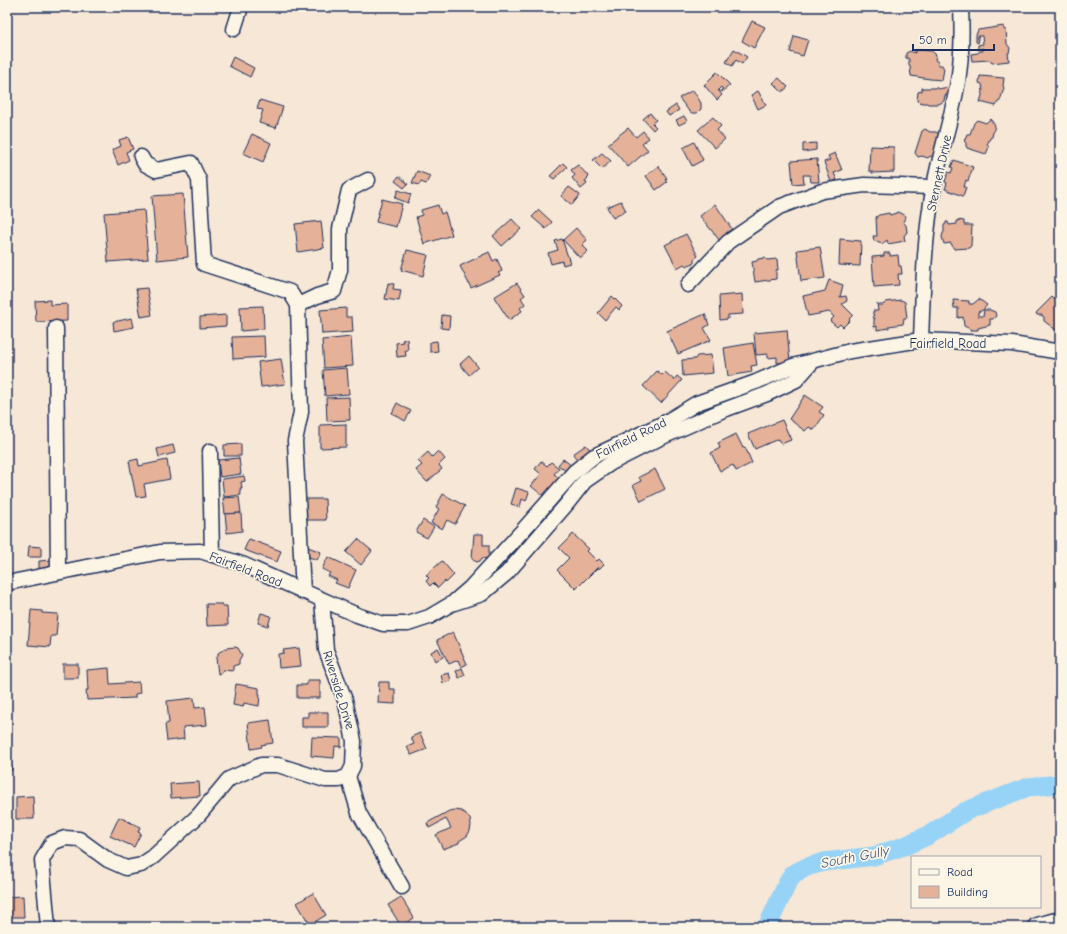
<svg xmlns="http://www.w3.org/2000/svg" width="1067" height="934" viewBox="0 0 1067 934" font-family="'Comic Neue',sans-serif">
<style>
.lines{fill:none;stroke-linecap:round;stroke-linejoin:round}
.river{stroke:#96d3f7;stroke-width:19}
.building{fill:#e5b198;stroke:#1b2f5e}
.minor-casing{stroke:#1b2f5e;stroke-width:17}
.major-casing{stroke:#1b2f5e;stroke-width:21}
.minor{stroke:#fcf5e5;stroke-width:14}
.major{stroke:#fcf5e5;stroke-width:18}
.labels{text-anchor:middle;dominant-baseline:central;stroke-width:3.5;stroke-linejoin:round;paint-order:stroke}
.street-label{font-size:13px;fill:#1b2f5e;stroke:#fcf5e5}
.water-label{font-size:14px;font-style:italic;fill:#3a5884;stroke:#fcf5e5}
</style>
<rect width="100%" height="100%" fill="#f7e7d6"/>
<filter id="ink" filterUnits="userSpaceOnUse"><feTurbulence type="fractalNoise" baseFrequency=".025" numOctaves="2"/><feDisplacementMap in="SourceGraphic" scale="8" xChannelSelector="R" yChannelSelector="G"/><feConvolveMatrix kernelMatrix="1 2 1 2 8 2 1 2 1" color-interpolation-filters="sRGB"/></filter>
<g filter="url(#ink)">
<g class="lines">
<polyline class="river" points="767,927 787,884 793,874 807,867 824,862 874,856 907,845 929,835 966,811 1028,787 1060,784"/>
</g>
<g class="building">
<polygon points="924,7 947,7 944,11 924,11"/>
<polygon points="752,21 765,27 754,48 742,41"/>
<polygon points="1004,26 1004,30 1006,29 1007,44 1010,48 1009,53 1008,53 1009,61 992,63 989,60 972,61 971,54 978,53 980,51 983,51 983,48 978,50 978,45 983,44 982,36 978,36 978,40 979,41 978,43 976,42 976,35 978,30"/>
<polygon points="794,36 808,40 803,56 790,52"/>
<polygon points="734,49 747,57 742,64 736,60 732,66 726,62"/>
<polygon points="915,50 932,51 936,55 935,60 938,62 938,65 942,65 944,69 942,80 930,79 911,76 910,66 909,66 909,59 906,58 906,53 910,51 915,53"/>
<polygon points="233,57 254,68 250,77 229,66"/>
<polygon points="717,72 730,85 722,92 721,90 723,89 721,87 718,90 722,95 717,100 704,85"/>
<polygon points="980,76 1004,78 1003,86 1004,88 1000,101 998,102 996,106 980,102 983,92 982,84 979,83"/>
<polygon points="779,78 788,87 782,92 773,83"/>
<polygon points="936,87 938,89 949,87 950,95 945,95 944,101 939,104 928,104 927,103 923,103 917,101 918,92 922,91 922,88 935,88"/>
<polygon points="693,90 701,103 701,109 697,113 692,113 689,111 679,98"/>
<polygon points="758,91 766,105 758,109 751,95"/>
<polygon points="260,100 283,107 276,128 259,123 263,110 257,109"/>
<polygon points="676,105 679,110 669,116 666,112"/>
<polygon points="650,113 656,120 652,123 656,127 653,130 643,119"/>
<polygon points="684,116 687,121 679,125 676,120"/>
<polygon points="713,117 721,126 717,130 725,139 715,148 698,130"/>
<polygon points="990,119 995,125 992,137 990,138 987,145 989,147 986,154 967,148 966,146 966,143 964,141 967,134 970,134 974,123 977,120 986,123"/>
<polygon points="628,128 636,137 643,131 649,138 642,143 648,150 628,167 608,144"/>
<polygon points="925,129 930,132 936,132 940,135 937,140 938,139 934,157 930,156 928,158 922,156 918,157 915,153 922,131"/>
<polygon points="252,134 271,143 263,162 243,153"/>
<polygon points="128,137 133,149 126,152 129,160 118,165 112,150 121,146 119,140"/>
<polygon points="694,142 703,160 692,166 683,148"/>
<polygon points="816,143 816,150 803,152 803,144"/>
<polygon points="870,146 894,147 894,172 872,173 872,171 869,171"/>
<polygon points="602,153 611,161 602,169 593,160"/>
<polygon points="835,153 842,170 834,173 837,180 831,182 824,162 830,160 828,156"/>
<polygon points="817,159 819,182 811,182 810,175 803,175 804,183 793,184 791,161"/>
<polygon points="954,160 973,167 968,181 966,180 964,187 966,187 963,196 945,189 947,183 945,182 948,172 951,173 953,168 951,167"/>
<polygon points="563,163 567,167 554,179 550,176"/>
<polygon points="578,165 589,177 585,181 587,184 581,189 572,178 575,175 571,170"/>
<polygon points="658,166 667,178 665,180 667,182 656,190 646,176"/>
<polygon points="417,171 430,176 426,184 421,182 419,185 412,183"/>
<polygon points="399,176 408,184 404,188 395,181"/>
<polygon points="569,187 580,195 572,205 561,196"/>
<polygon points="398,190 411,194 408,203 395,198"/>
<polygon points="183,194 188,257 157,260 152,196"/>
<polygon points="382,199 402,204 396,227 376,222"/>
<polygon points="621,201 626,211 613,218 607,207"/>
<polygon points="715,204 732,229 726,233 728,238 720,241 700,216"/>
<polygon points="438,205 441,214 445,212 452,235 424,244 416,217 422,215 421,210"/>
<polygon points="144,210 148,259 108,262 104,213"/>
<polygon points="539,210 552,222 546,229 532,217"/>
<polygon points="899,212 906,216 903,222 906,225 907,232 904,236 905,241 888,244 887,240 882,244 880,242 874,241 873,236 877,236 876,217 879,215 889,213 890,215"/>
<polygon points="512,219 521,229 502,246 493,236"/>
<polygon points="957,220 964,221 964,225 972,225 971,246 969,248 954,249 951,243 944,244 942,237 943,233 944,232 944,225 946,224 946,222 948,222 949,225 957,224"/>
<polygon points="321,221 324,248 298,252 295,224"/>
<polygon points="576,228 587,240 582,245 588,251 580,258 563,240"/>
<polygon points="686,234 698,256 694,259 694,263 686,266 684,264 677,268 665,245"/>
<polygon points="562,239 570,263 563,265 562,261 551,264 548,253 558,250 555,241"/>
<polygon points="840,239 861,241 860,266 839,265"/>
<polygon points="820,247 825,278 801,281 797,250"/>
<polygon points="407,250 428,255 423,276 401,270"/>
<polygon points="489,252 493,261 497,259 502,271 498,273 500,275 471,288 460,266"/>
<polygon points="884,253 890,253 890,256 898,255 899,266 901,266 902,274 898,274 899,285 874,287 872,257 884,256"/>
<polygon points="765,258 767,260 777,259 778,270 776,270 776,279 755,282 752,262 757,261 758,259"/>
<polygon points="829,280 843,285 840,297 846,296 847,301 842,304 853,315 849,319 850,320 843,327 840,324 837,327 830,321 834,317 829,312 808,316 803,296 825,291"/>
<polygon points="388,283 394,284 393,289 401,290 399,301 385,299"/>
<polygon points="517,283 525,295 521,298 525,304 520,308 522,311 509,320 494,297"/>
<polygon points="147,288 152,315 141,317 136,289"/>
<polygon points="742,294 743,314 728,315 728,319 720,320 719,296"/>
<polygon points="612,296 622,306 619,310 616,307 605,320 598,313"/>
<polygon points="1052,297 1060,304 1060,333 1044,321 1044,317 1041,315 1037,315 1036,313"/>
<polygon points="979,299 987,305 983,310 978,312 978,316 983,316 984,310 990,310 995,312 996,316 993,319 990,319 990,325 978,328 978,330 971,330 970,329 964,326 963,317 958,318 958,308 954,308 953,300 969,301 969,304 973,304"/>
<polygon points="50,300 50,305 67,304 67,321 36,322 35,301"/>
<polygon points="901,300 905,302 907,318 904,318 903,324 889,326 889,328 877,330 877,326 874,327 874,320 875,318 874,319 873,316 874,315 873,315 873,311 878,311 877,303 879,305 883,305 886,302"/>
<polygon points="263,306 264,329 241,331 240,307"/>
<polygon points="346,308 346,317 352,317 353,332 322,334 320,310"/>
<polygon points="705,314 709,325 704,328 711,340 678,354 667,331"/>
<polygon points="226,315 226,326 200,328 200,317"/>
<polygon points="442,315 450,316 449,329 441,328"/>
<polygon points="132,318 134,327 114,331 113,322"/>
<polygon points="787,330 790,362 777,363 777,357 768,358 768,354 756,355 754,333"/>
<polygon points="264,336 265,357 233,359 232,337"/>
<polygon points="351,337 353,366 324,368 322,340"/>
<polygon points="407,339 408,350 405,350 406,356 397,357 396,343 403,342 402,340"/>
<polygon points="437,341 438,351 430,352 430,342"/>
<polygon points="753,343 757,365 751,366 752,372 728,376 724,348"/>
<polygon points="711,355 713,373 683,376 682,360 695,359 697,356"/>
<polygon points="469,356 478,367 469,375 460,364"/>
<polygon points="281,359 285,384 261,387 258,362"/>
<polygon points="347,368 349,394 325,396 323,370"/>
<polygon points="657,371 662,375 665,372 674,380 677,376 682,380 661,403 643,386"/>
<polygon points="805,395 823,407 819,412 824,415 814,430 809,427 805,431 789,419"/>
<polygon points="349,397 350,420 327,421 326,398"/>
<polygon points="397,403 411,411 405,421 392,413"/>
<polygon points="782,420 791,440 781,444 778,439 755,449 748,434"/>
<polygon points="346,424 346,447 320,448 320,425"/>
<polygon points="736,434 743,448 745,447 752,463 736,471 733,465 720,471 711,453 720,448 718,443"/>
<polygon points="241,444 241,456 224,456 224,445"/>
<polygon points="173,445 175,453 159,457 157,449"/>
<polygon points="586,445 592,452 578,461 573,454"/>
<polygon points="438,451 445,459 439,465 442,469 427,482 416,470 422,465 418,461 428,452 432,457"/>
<polygon points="239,458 241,474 220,477 218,460"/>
<polygon points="138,459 139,466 167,460 170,479 144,484 146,496 136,497 129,461"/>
<polygon points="563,459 572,466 567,472 558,465"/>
<polygon points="541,461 547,466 551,462 559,468 554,474 562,480 547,499 531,486 541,474 535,469"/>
<polygon points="655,469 665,489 641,501 633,485 641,481 639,477"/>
<polygon points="244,476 245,481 241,482 242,488 240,488 241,495 224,497 222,479"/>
<polygon points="516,488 529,492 526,501 522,499 520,507 511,504"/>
<polygon points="443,494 465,506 455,524 447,520 442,529 431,523 439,509 436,507"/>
<polygon points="239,497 241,513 225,514 223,498"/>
<polygon points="305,499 325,499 326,520 305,520"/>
<polygon points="241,513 242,531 227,533 225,514"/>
<polygon points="423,520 434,527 427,538 416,532"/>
<polygon points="474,534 483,534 483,545 489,545 489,559 482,558 480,561 477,562 473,560 472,558"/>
<polygon points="573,534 589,549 587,551 597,561 599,559 604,564 599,569 598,567 576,589 557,570 569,558 559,548"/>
<polygon points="249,539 281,551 277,562 244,550"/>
<polygon points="358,539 372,551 361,565 346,552"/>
<polygon points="29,546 41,547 41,557 28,557"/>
<polygon points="308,547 321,552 317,560 304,555"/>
<polygon points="328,557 356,570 348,588 335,583 337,580 328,576 330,573 322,569"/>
<polygon points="53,560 53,570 39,570 39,561"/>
<polygon points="442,561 454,575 446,583 445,581 438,588 433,583 430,586 426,581 429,578 426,575"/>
<polygon points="206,604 222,604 222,606 227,606 228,625 207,626"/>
<polygon points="31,610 42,611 42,613 58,614 56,636 51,636 50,647 28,645"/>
<polygon points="261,613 271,616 268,626 258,623"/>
<polygon points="453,632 467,664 461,667 458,660 449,664 437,640"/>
<polygon points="235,647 238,648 242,655 239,660 239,664 233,666 233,671 223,670 221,673 218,674 216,658 218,656 218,653 226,648"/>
<polygon points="299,648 301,666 279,668 278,654 284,653 283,650"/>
<polygon points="438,648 443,657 435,661 431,652"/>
<rect x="63" y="664" width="15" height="14"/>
<polygon points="10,665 11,676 7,676 7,666"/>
<polygon points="109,668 110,684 139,682 140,693 135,694 135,698 87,700 86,690 88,690 87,670"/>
<polygon points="462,668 465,675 459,678 456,671"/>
<polygon points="449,673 451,681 443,683 441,675"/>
<polygon points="307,680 320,680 320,698 297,698 297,685 307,685"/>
<polygon points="379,682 389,682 389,689 395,689 395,704 378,703"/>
<polygon points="236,684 259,688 259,694 260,694 259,706 244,703 243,707 233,705"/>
<polygon points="194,698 195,708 205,707 207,725 183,727 184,739 167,741 165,724 169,723 167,701"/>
<polygon points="308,712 328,712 328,727 302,727 302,717 308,717"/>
<polygon points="270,720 273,743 261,745 262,747 251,749 248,723"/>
<polygon points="420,733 427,749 411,755 407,747 414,744 411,737"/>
<polygon points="312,737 341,738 341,747 335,746 334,758 311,756"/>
<polygon points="11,761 12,770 7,771 7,762"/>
<polygon points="199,782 200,796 171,798 170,784"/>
<polygon points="33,796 34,819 16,819 16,797"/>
<polygon points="455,810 461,811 466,814 470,819 471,825 470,831 467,836 459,841 459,843 443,849 436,835 451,828 446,819 429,828 427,823 449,811"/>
<polygon points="119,817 140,827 138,832 141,833 134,847 110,836"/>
<polygon points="313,893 326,915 310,925 297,903"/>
<polygon points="23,896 24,917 7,917 7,897"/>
<polygon points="401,897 414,918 401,926 388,905"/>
</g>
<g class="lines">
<defs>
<g id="minor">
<polyline points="234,29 241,7"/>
<polyline points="141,157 145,164 156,170 191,163 199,180 204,264 290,292 298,305 301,412 295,441 303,592"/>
<polyline points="688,285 728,242 779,207 822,191 864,185 933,187"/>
<polyline points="298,305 317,296 334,291 340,270 340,229 349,190 368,180"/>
<polyline points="56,328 58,572"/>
<path d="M921,340C923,290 924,236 934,186C941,148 954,112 959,74C962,52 962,29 961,7"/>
<polyline points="210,451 212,555"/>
<polyline points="7,583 160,552 200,551 242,564 357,615 383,624 408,624 429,617 451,604 482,594 507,573 566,505 585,481 611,463 660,438 721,411 767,394 796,380 813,361"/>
<polyline points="455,601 470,588 524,529 574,472 594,456 666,422 697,403 756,382 793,366 850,351 921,340 1012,344 1060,352"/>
<polyline points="348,776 359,813 402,887"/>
<polyline points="48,927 42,860 52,843 65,838 79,839 108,860 126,868 141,865 153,857 198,816 229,779 261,765 278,765 325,780 339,780 348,776 353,766 354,741 345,700 326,650 322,600"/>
</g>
<polyline id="major" points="1037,927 1060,921"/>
</defs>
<use href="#minor" class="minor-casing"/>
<use href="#major" class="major-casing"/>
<use href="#minor" class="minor"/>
<use href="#major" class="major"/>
</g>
</g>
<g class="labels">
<g class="street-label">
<text transform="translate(939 173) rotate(-78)">Stennett Drive</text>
<text x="948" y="343">Fairfield Road</text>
<text transform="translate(631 438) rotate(-26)">Fairfield Road</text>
<text transform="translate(246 569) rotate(21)">Fairfield Road</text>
<text transform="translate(339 690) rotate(73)">Riverside Drive</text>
</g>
<g class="water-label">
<text transform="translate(855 857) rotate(-11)">South Gully</text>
</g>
</g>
<rect width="1067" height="934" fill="none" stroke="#fcf5e5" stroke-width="24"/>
<rect x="12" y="12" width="1043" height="910" fill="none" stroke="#1b2f5e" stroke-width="1.5" filter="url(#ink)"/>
<rect x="911" y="856" width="130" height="52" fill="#fcf5e5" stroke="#a2a6af"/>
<rect x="919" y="869" width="20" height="6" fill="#fcf5e5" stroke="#a2a6af"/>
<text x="947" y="876" font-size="12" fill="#1b2f5e">Road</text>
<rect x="919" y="886" width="20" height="12" fill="#e5b198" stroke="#a2a6af"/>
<text x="947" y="896" font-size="12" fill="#1b2f5e">Building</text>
<path d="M913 44v6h81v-6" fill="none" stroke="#1b2f5e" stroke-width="2"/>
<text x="919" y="44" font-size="12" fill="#1b2f5e" stroke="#fcf5e5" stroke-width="3" paint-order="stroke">50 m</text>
</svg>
